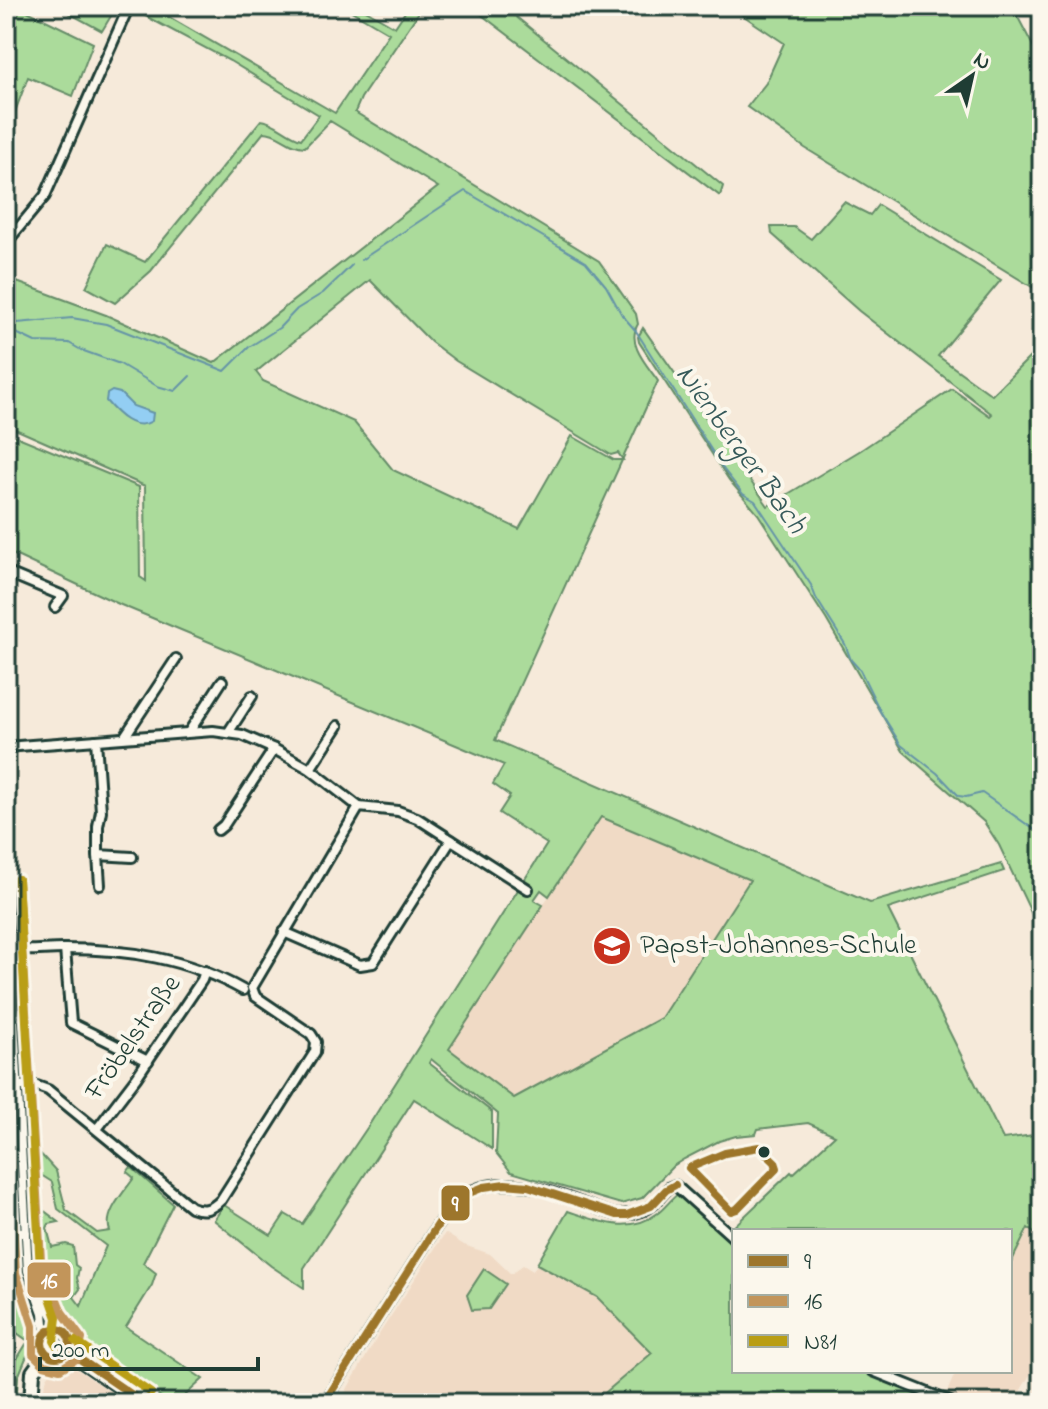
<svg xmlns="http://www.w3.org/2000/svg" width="1048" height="1409" viewBox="0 0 1048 1409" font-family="'Indie Flower',sans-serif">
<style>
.built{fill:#f0dac5}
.green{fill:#abdb9b;stroke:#658c68;stroke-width:2;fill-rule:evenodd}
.water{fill:#93cef3;stroke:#6594a7;stroke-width:2}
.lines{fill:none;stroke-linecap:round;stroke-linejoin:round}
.stream{stroke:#6594a7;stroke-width:2}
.street-casing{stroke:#1f3d34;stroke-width:14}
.secondary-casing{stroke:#1f3d34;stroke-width:18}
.street{stroke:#fbf7ec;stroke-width:8}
.secondary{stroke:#fbf7ec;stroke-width:12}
.bus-1-casing{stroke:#fbf7ec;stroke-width:14}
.bus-2-casing{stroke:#fbf7ec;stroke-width:14}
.bus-3-casing{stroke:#fbf7ec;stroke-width:14}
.bus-1{stroke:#9d762c;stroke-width:8}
.bus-2{stroke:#c2955a;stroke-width:8}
.bus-3{stroke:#b99e14;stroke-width:8}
.bus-dot{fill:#1f3d34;stroke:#fbf7ec;stroke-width:3}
.labels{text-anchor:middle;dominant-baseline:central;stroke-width:8;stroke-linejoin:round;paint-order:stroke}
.poi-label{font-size:28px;fill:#1f3d34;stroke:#fbf7ec;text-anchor:start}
.street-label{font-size:28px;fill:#1f3d34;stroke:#fbf7ec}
.water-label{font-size:30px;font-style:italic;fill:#365a5a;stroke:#fbf7ec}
.line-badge{stroke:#fbf7ec;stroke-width:3}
.badge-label{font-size:22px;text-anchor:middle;font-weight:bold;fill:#fff}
</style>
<rect width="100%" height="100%" fill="#f6eada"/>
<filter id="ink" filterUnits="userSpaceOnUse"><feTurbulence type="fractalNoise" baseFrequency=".0125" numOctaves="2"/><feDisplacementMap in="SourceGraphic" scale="16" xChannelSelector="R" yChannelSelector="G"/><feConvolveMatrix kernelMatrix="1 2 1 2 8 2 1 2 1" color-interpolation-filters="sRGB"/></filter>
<g filter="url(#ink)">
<g class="built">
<polygon points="601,817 751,880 661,1018 514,1099 448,1049"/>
<polygon points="1029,1227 1042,1240 1042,1355 1013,1403 960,1403 945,1397 956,1371 1010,1371 1010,1265"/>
<polygon points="445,1233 464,1245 490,1254 511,1274 523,1265 533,1271 537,1264 597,1297 652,1353 593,1403 339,1403 378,1336"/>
<polygon points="67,1363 99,1384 127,1403 45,1403 43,1392 47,1377 51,1372 64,1367"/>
</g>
<g class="green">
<polygon points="6,6 17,6 93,43 73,96 28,77 6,136"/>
<polygon points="56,6 117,6 102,31"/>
<path d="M136,6H150L335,113L389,33L343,6H359L395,27L409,6H423L361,98L355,112L599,261L636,314L638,324C626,344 647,365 658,381L495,740L870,903L1001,864L1004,871L888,909L1003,1139L1042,1134V1240L1028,1228L1010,1265V1231H734V1371H895L891,1384L942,1403H593L652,1353L597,1297L537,1264L568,1211C598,1221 629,1235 658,1213C666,1207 672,1197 681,1192L726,1234L791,1172L793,1174L835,1135L808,1123L758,1129L756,1134L736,1136L719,1141L684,1159L673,1166L642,1198L621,1204L511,1172L496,1153L498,1114L431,1059L429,1063L492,1112V1149L414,1099L304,1268V1288L271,1266L214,1220L224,1205L271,1235L285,1214L302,1224L369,1125L547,844L499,813L510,796L493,784L504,765L121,605L6,551V432L139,487L140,577L146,581L145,486L6,425V278L106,315L214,363L438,187L330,121L305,147C289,147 279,132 264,132L151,271L115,303L86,287L107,244L145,262L261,120C275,121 286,135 301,139L319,115L230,61L134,10ZM370,280L431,342L456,361L611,455L618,453L623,460H614L572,436L519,529L393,470L354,422L263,381L256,372ZM601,817L750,880L661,1018L514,1098L449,1049L543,905L534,900L541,890L549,896Z"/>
<polygon points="470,6 503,6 723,186 720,196"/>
<polygon points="729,6 1012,6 1042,63 1042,293 805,148 747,107 766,83 784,43"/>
<polygon points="844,202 870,215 878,205 1001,280 938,356 992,395 1042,345 1042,922 1036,923 999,845 984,822 903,751 826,619 758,514 729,480 639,342 638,337 643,328 768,506 861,450 952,389 990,416 992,414 859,311 772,234 771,227 794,227 811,239"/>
<path d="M29,1132L33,1135L37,1150L56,1171L66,1210L97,1233L110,1231C103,1214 124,1192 134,1178L127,1172L131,1167L173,1204L143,1263L156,1273L152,1285L126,1327L203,1379L177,1403H172L120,1374L76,1332L47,1285L39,1207L59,1222L49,1224L47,1228L52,1247L66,1244L73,1246L75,1265L79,1268L77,1278L80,1289L74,1297L81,1306L106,1246L58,1209L52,1182L41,1175V1171L31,1159Z"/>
<path d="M6,1264L32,1329L31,1346L18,1377L16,1403H9C2,1393 7,1379 12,1369L6,1374V1363L12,1367L28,1341L6,1325L7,1320L13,1319Z"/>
<polygon points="484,1269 506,1284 489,1309 472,1310 467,1295"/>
</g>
<path class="water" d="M112,391L120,393L133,406L153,413L152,421C134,432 117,414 106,401L107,394Z"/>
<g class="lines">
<g class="stream">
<polyline points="361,260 465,191 586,262 606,286 622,315 636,331 724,470 743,494 755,501 811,585 816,598 845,644 851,660 860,670 880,711 901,745 937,773 959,796 966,797 982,793 1042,835"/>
<polyline points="6,324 72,318 106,324 225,371 249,347 279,328 297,309 323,293 352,265"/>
<polyline points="6,332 14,332 35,342 69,343 81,350 120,364 157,386 175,391 190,376"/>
</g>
<defs>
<g id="street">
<polyline points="6,243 45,196 129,6"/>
<polyline points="6,572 63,596 55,607"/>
<polyline points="189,732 222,681"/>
<polyline points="228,733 252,696"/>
<polyline points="125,736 176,659"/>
<polyline points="96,740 101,811 98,826 98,855 132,857"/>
<polyline points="6,747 213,731 242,735 274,749 310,769 359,807"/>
<polyline points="310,769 338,726"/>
<polyline points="218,830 224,825 274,749"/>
<polyline points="98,855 100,885"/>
<polyline points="6,880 28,1271 43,1313 45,1334"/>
<polyline points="284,932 360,965 373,963 451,840"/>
<path d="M7,949C25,952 44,949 63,949C127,949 186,958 243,990"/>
<polyline points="65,949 71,1023 148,1061"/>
<path d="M19,1086H37L48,1090L191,1207C203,1212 211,1210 221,1200L315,1052L316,1042L311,1034L255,996L252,988L359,807L398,811L417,818L528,889"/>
<polyline points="97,1129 136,1078 202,980 205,971"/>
<polyline points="6,1232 26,1233"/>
<polyline points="31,1266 42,1297 61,1330"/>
<polyline points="873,1371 953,1403"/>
<path d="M324,1403L446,1212C491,1156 562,1199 617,1215C631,1215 644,1213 655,1203C662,1196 665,1188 675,1185L734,1238"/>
</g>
<g id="secondary">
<circle cx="56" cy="1343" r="14"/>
<polyline points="68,1351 144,1403"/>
<polyline points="31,1403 33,1372 47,1353"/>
</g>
</defs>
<use href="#street" class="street-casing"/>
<use href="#secondary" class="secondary-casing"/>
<use href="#street" class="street"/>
<use href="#secondary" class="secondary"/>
<defs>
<g id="bus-1">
<polygon points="759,1147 775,1162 777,1168 737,1209 731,1211 689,1168 725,1153"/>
<circle cx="56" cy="1343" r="14"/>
<polyline points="68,1351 144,1403"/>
<polyline points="324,1403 446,1212 464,1195 484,1187 505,1184 528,1186 617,1215 627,1215 651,1206 666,1190 675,1185"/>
</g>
<polyline id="bus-2" points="6,1094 16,1273 33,1326 33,1354 44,1365 60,1369 78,1358 82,1339 62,1312 41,1260 18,879"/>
<g id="bus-3">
<polyline points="18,879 40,1269 57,1318 54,1341 58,1348"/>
<polyline points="75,1341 151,1393"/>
</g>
</defs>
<use href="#bus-1" class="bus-1-casing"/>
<use href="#bus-2" class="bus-2-casing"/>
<use href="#bus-3" class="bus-3-casing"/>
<use href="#bus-1" class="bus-1"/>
<use href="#bus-2" class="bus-2"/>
<use href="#bus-3" class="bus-3"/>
</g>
</g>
<defs>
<symbol id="school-disc" viewBox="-11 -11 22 22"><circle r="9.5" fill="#c8321e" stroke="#fbf7ec"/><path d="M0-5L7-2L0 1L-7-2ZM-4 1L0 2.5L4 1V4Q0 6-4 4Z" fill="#fff"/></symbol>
</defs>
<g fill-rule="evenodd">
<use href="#school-disc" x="590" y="924" width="44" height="44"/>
</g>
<circle class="bus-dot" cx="764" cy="1152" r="7"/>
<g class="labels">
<g class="poi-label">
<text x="640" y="946">Papst-Johannes-Schule</text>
</g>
<g class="street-label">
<text transform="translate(134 1038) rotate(-55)">Fröbelstraße</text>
</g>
<g class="water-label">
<text transform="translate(740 450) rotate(54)">Nienberger Bach</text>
</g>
</g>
<g class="line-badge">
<rect x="440" y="1184" width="31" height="38" rx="8" fill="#9d762c"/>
<rect x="26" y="1261" width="46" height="38" rx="8" fill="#c2955a"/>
</g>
<g class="badge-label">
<text x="455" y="1211">9</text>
<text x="49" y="1288">16</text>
</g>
<rect width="1048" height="1409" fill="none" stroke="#fbf7ec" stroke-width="32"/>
<rect x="16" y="16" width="1016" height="1377" fill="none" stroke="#1f3d34" stroke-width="3" filter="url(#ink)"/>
<rect x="732" y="1229" width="280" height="144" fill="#fbf7ec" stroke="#a3ada2" stroke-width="2"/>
<rect x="748" y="1255" width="40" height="12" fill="#9d762c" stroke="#a3ada2" stroke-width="2"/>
<text x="804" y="1269" font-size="24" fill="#1f3d34">9</text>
<rect x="748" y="1295" width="40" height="12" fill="#c2955a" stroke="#a3ada2" stroke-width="2"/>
<text x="804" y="1309" font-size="24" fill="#1f3d34">16</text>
<rect x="748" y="1335" width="40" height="12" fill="#b99e14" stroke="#a3ada2" stroke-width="2"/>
<text x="804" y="1349" font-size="24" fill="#1f3d34">N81</text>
<g transform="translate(972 76) rotate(34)" stroke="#fbf7ec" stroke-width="6" paint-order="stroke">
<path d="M0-6L14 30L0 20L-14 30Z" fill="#1f3d34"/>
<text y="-12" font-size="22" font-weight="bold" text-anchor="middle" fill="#1f3d34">N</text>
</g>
<path d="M40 1357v12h218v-12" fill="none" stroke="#1f3d34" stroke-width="4"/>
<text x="52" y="1357" font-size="24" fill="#1f3d34" stroke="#fbf7ec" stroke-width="6" paint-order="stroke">200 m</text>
</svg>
